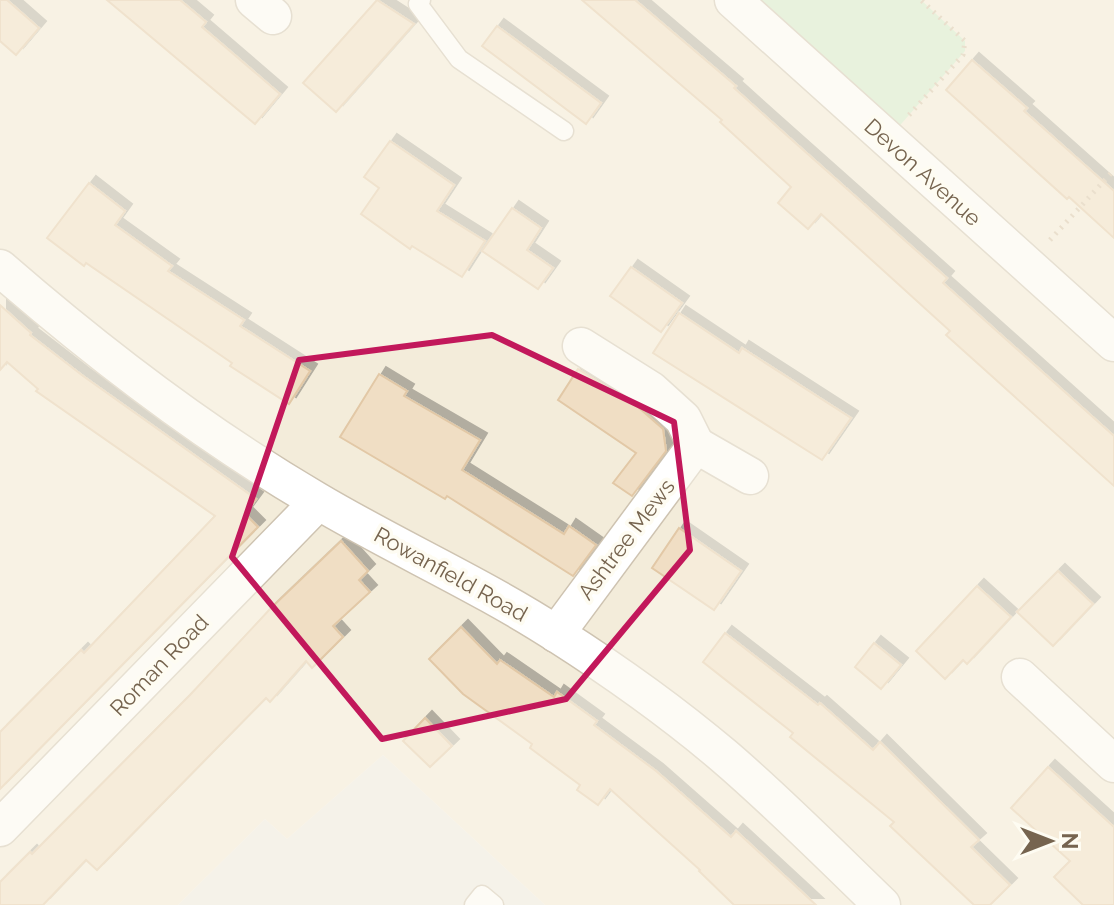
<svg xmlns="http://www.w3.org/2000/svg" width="1114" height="905" viewBox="0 0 1114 905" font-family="Raleway,sans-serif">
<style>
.residential{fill:#f3ecda}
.industrial{fill:#eeeae4}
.green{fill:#d1eaca}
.building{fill:#f0dec4;stroke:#e2c8a6;stroke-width:2;filter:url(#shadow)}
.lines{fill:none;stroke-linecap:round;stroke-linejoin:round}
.lane-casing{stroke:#cec3b1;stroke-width:21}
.street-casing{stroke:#cec3b1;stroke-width:39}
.path{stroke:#d6c2a7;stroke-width:5;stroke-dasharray:2 6;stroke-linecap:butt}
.lane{stroke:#fff;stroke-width:18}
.street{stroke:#fff;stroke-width:36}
.marked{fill:none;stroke:#c2185b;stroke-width:6;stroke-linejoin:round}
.labels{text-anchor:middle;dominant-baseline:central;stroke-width:7;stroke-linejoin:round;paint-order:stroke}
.street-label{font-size:22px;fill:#76644f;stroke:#fefcf2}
</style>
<defs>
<filter id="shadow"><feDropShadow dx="7" dy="-7" stdDeviation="0" flood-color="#0004"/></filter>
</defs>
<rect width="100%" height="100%" fill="#fcf8ec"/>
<polygon class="residential" points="0,0 1114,0 1114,905 545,905 383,755 287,839 265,819 178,905 0,905"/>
<polygon class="industrial" points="383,755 545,905 178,905 265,819 287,839"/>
<polygon class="green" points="733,0 921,0 965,41 965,51 888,139"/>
<g class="building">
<polygon points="0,0 7,0 39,28 16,55 0,41"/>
<polygon points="107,0 180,0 206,22 202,27 280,94 255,124"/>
<polygon points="377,0 414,24 336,112 303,83"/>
<polygon points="582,0 635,0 736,86 734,88 774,124 947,278 943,283 1114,436 1114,486 946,335 950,331 821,214 808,229 778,203 791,187 720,122 722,120"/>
<polygon points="497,26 601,103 586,124 482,46"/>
<polygon points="972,60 1027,108 1024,111 1114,191 1114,238 1069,197 1067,199 946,90"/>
<polygon points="390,141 454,185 437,211 485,241 462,277 412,246 410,249 361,214 379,188 364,177"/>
<polygon points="89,183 125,211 115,225 172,266 168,271 244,320 240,326 310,371 289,404 230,366 232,363 86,263 84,266 47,238"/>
<polygon points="512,208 541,228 527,250 553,268 538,289 482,251"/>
<polygon points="631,267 682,303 661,332 610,296"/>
<polygon points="0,305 31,333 30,335 83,376 256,499 245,514 258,527 0,789 0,732 81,650 84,653 215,516 36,391 38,389 7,362 0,370"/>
<polygon points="679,313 739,353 742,348 851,418 822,460 653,353"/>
<polygon points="578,369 638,407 663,429 666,451 632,496 613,483 636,453 558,400"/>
<polygon points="379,374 407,391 404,396 480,440 462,470 564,534 569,526 596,545 573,576 447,496 445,499 340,437"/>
<polygon points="679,528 741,571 714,610 652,568"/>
<polygon points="341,541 368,571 359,580 370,592 333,626 343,637 312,668 306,661 270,702 266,698 97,870 86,860 43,905 0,905 0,882 30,852 32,854 190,695 271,608"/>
<polygon points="1058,571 1093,604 1053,646 1017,612"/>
<polygon points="977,586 1011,617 967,664 963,660 945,679 916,651"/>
<polygon points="461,627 497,664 500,660 554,697 557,692 597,721 594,725 656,771 731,837 736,831 816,905 734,905 699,871 700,870 610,789 598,805 577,790 580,785 530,748 532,744 463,694 429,659"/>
<polygon points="725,633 818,705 820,703 873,750 880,742 979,840 971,847 1010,885 990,905 974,905 890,826 894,822 790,737 793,733 703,662"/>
<polygon points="874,643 901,665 881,689 855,667"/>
<polygon points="425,718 452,746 430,767 403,741"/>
<polygon points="1048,767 1114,827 1114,905 1083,905 1054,877 1070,861 1011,808"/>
</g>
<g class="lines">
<defs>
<g id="lane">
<polyline points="421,0 418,4 459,59 564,131"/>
<polyline points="474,905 482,895 494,905"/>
</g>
<g id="street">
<polyline points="254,0 273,16"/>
<polyline points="733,0 1114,343"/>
<path d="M0,268C99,354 203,434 316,500C395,547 481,585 558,635C616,672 672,712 724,756C779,803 830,855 882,905"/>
<polyline points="696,445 750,476"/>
<polyline points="556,634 696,445 683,419 651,390 581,346"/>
<polyline points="1020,677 1114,764"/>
<polyline points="0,828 318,502"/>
</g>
</defs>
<use href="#lane" class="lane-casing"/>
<use href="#street" class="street-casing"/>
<g class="path">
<polyline points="909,115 963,55 965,41 921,0"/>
<polyline points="1050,240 1114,170"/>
</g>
<use href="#lane" class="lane"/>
<use href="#street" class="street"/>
</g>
<path d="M0 0H1114V905H0ZM492,335L674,422L690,550L566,699L382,739L232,557L299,360Z" fill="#fcf8ec" fill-opacity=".55" fill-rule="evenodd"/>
<path class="marked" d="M492,335L674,422L690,550L566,699L382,739L232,557L299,360Z"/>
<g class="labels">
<g class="street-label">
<text transform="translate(923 172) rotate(42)">Devon Avenue</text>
<text transform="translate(626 539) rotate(-53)">Ashtree Mews</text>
<text transform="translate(451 574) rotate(29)">Rowanfield Road</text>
<text transform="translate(159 665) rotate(-46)">Roman Road</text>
</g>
</g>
<g transform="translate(1050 841) rotate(90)" stroke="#fefcf2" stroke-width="6" paint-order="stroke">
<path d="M0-6L14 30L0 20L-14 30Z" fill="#76644f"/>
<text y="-12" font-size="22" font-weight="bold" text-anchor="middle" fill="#76644f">N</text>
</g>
</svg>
